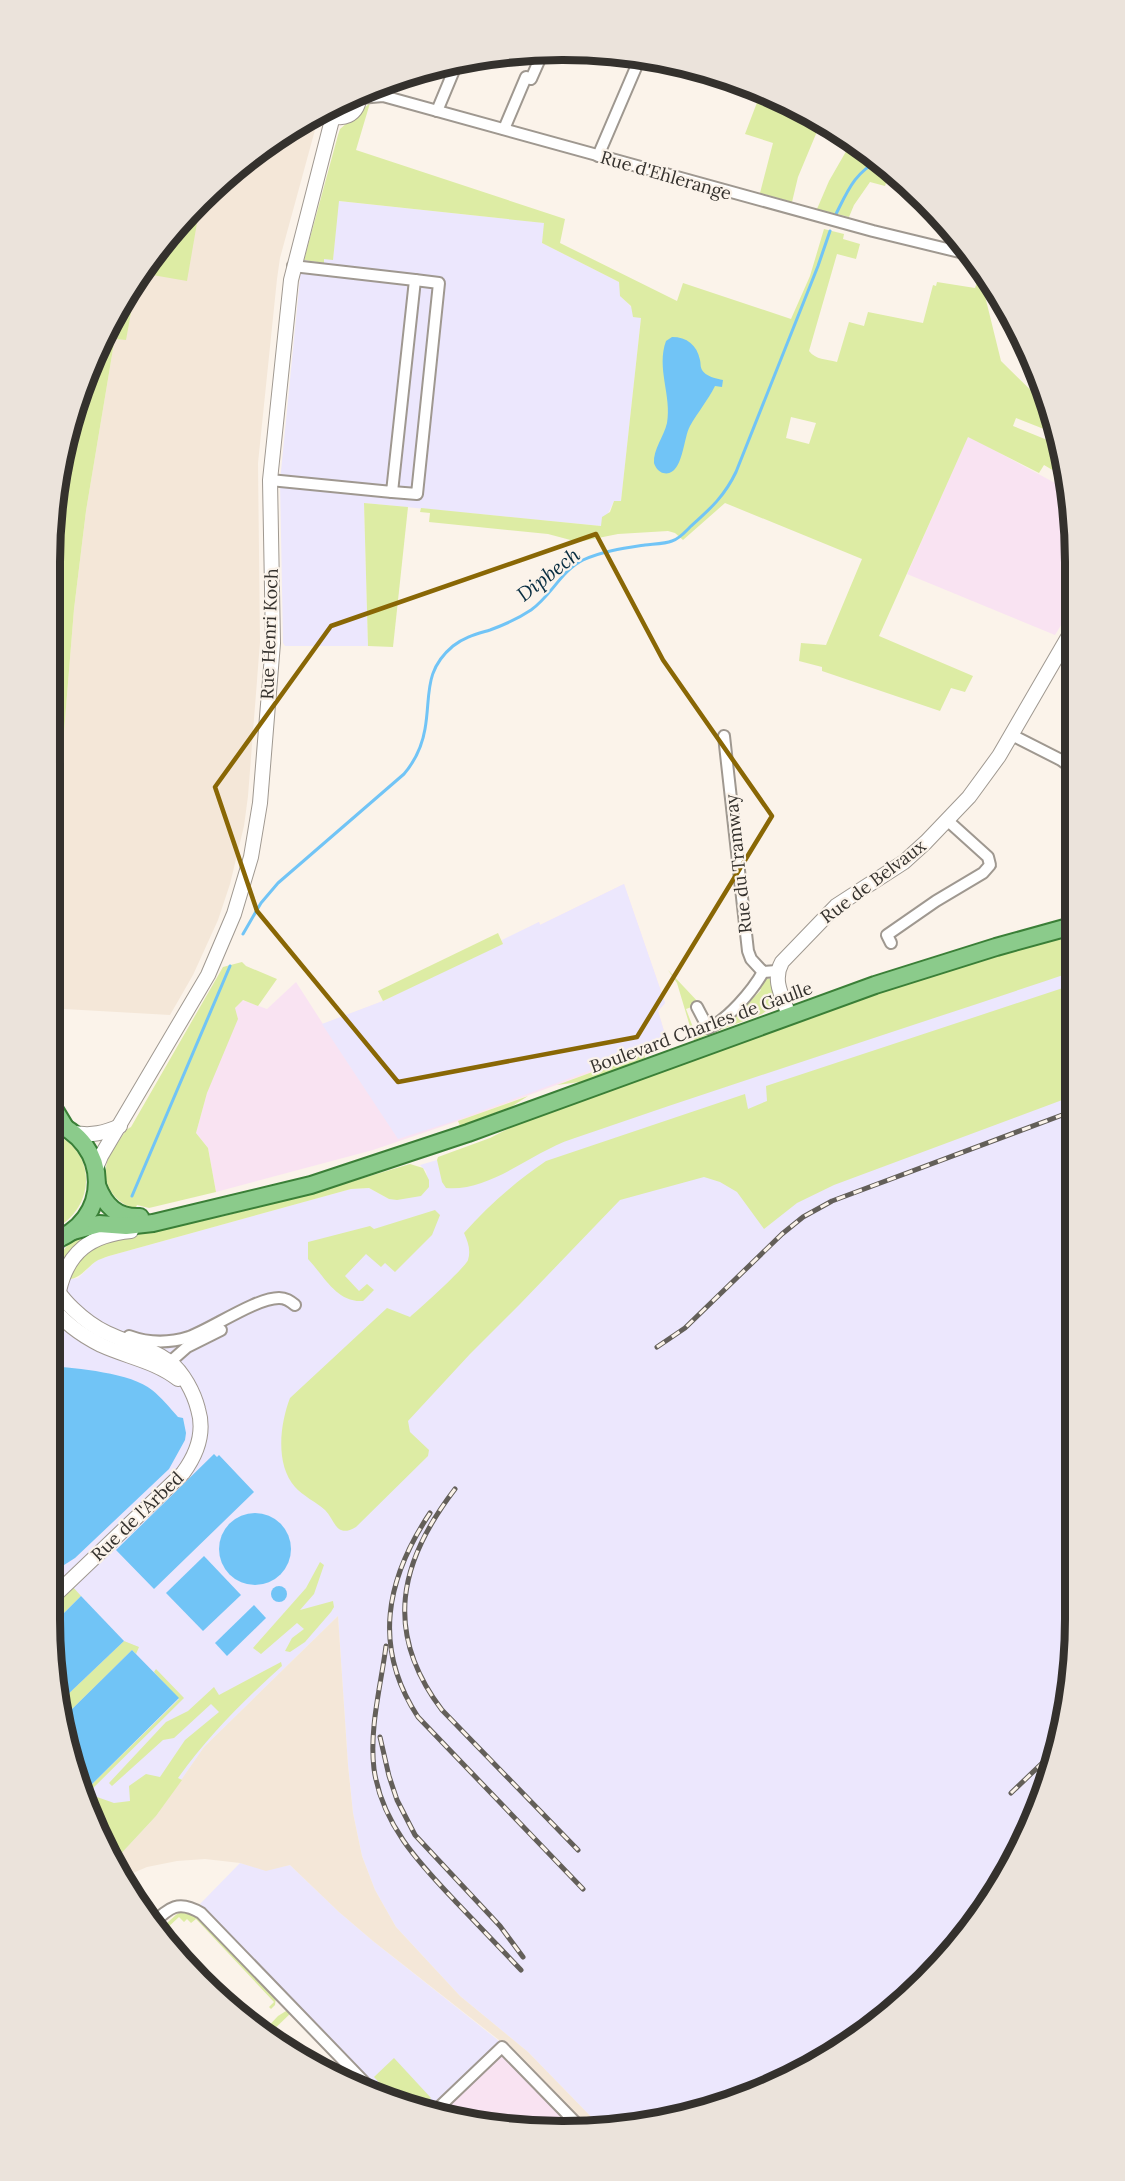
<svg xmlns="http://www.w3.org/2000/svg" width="1125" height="2181" viewBox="0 0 1125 2181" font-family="Lora,serif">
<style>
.commercial{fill:#f9e3f2}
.industrial{fill:#ece7fd}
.built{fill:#f4e7d8}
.green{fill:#ddeca4;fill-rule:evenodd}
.water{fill:#71c4f6}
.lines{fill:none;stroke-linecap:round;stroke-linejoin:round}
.stream{stroke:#71c4f6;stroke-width:3}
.street-casing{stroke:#9f9890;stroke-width:14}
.secondary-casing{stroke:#9f9890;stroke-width:16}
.primary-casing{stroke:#3a7f37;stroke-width:20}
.street{stroke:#fff;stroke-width:10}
.secondary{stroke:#fff;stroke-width:14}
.primary{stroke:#8bcb8b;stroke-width:16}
.rail-casing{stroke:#635f59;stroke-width:5}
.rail{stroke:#fbf3ea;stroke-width:3;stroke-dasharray:9;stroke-linecap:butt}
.marked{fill:none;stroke:#896705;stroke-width:4.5;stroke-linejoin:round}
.labels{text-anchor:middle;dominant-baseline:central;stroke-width:4.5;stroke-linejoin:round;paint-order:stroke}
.street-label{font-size:18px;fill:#34312d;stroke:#fbf3ea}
.water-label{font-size:20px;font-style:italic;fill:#072d41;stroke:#fbf3ea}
.rim{fill:none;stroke:#34312d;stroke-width:8}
</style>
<rect width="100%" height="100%" fill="#fbf3ea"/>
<g class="commercial">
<polygon points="968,436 1070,491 1071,609 1055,635 907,574"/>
<polygon points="624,884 665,1003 658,1011 668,1044 458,1121 373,1150 216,1192 208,1148 196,1133 207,1093 235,1008 242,1000 267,1009 296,982 323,1024 383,1001 539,922 540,925"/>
<polygon points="504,2045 584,2126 462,2122 435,2111"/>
</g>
<g class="industrial">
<polygon points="338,201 545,223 542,243 619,282 623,298 641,318 621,502 614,501 602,526 364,503 368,646 285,646 283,643 280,481 301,268 304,260 324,263 324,259 333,259"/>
<polygon points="624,884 665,1003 658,1011 667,1042 451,1122 398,1139 322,1024 383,1001 503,943 502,940 539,922 540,925"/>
<polygon points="1072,965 1074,1652 1058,1751 1023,1845 925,1981 790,2078 630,2127 600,2126 528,2052 460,1996 396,1927 375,1890 362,1856 353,1813 348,1765 338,1616 204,1747 156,1816 117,1858 77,1784 50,1619 50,1338 57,1337 50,1309 50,1251 68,1244 61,1254 62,1277 71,1279 78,1278 97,1260 109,1256 351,1189 369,1188 389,1199 429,1187 426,1171 420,1165 437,1160 441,1174"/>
<polygon points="240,1863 266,1870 290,1865 339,1912 373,1941 504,2045 435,2111 369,2087 334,2043 200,1904"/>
</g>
<g class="built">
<polygon points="317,113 318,119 280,258 277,279 258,463 260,642 248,796 244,826 230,884 218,920 193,975 170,1015 64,1009 61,769 74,609 86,511 120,307 155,250 224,177 306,118"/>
<polygon points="338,1616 348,1765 353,1813 362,1856 375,1890 396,1927 460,1996 528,2052 600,2126 584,2126 499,2040 373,1941 339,1912 290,1865 266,1871 240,1863 205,1859 177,1861 147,1867 126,1876 117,1858 156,1816 204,1747"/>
</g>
<g class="green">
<polygon points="761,92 789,102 821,122 798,177 792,202 760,193 773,143 745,134"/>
<path d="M370,103L356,150L565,219L560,243L677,301L683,283L791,319L810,276L824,229L844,234L843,239L860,244L856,259L837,254L809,351C816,360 826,359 837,362L849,322L864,326L868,312L923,323L933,285L936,286L937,282L975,288L978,279L987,288L985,296L1001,361L1047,406L1054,433L1016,418L1013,426L1057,444L1066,478L1044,465L1039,473L968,437L879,636L973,676L965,692L951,688L940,711L822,671V667L799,661L801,643L826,645L862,559L725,503L683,540L675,533L668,531L618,534L578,542L548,534L429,522L430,513L420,512L421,508L601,526L602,517L610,512L614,501H621L641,318L633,317L631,306L620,296L619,282L542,243L544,223L339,201L333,260L324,259V263L304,260L338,135L340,129ZM791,417L816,423L809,444L786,438Z"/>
<polygon points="852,141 875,156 896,176 889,174 885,186 870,182 854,205 849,217 817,209 829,181"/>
<polygon points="195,208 197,223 187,281 141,273 155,250"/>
<polygon points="137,280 126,340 117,339 124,301"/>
<polygon points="120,307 86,511 74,609 61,769 64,1033 59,1041 50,1022 50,622 69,485 90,369 102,336"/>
<polygon points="364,503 408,507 393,647 368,646"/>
<polygon points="498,933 503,944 383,1001 378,991"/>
<path d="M1072,934V972C906,1028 738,1082 572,1139C532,1152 490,1192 446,1188L442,1182L437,1160L438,1157L490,1138L531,1117L874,994Z"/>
<path d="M242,962L246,966L277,979L258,1006L243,1000L235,1008L238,1019L207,1093L196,1133L208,1148L216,1192L149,1208L137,1205L135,1209C115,1203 101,1184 107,1162C109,1154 115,1147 119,1141C123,1135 125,1130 131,1127L223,967Z"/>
<path d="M668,970L700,1004L686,1009L694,1030L700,1027L702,1030L721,1021L726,1026L761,990L757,986L765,978L771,979C775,996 778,1003 762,1014L694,1040L677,983Z"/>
<path d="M1072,985L1073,1096L834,1185L797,1203L764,1229L737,1192L720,1182L704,1177L620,1200L521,1303L470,1354L408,1421L410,1432L429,1450L428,1456L356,1527C336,1539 335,1520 325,1510C316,1502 303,1496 295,1487C275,1464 280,1424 290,1398L387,1308L410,1317C419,1309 465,1268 468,1260C471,1250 468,1242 464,1233C488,1206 515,1182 546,1161L745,1094L748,1109L767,1101L766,1086Z"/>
<polygon points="644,1053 645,1058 587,1081 557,1085"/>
<polygon points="528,1096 511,1107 460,1126 458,1121"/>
<path d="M50,1132C100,1150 96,1212 50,1231Z"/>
<path d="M410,1164L423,1168L429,1180V1187L421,1196L397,1200L389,1199L369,1188L351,1189L109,1256C104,1258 99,1259 95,1262C83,1271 73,1288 58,1273L61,1254L68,1244L81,1234L176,1224L224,1216L313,1193Z"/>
<path d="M435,1210L440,1215L432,1235L395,1272L385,1263L381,1267L366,1254L345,1276L359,1291L367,1284L374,1290L363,1301C337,1303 324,1276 308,1259V1242L370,1226L374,1229Z"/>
<path d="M50,1309C58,1318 65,1325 57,1337L50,1338Z"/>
<polygon points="320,1562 324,1565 314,1594 300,1610 333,1601 334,1607 331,1612 305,1642 290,1652 285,1651 292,1638 304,1629 297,1623 261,1654 253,1648 306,1588"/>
<polygon points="72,1586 81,1596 51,1626 50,1608"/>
<polygon points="124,1641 139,1647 136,1654 132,1650 66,1715 63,1699"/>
<path d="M281,1662L282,1666C243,1701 209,1735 178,1778L182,1780L156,1816L117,1858L88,1805L97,1797L114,1803L130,1801L129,1786L146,1774L160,1777L185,1740L219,1712L211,1704L174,1738L163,1740L112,1786L109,1783L166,1722L188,1711L214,1687L219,1695Z"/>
<polygon points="156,1669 184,1698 84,1797 82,1794 179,1699 154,1672"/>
<polygon points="184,1911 198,1917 276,1997 275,2005 271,2009 269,2007 274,2002 196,1919 191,1923 187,1919 184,1922 179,1917 166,1929 171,1934 164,1940 157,1932 177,1914"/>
<polygon points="286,2011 292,2012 268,2035 263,2032 278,2016"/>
<polygon points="394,2058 431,2098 422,2106 391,2095 374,2077"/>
</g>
<g class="water">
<path d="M672,337C687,337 697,345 700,360C701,364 700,366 702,370C705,376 717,379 723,380L722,387L715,386C708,400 698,412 690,426C683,438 683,478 663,473C659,472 655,467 654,463C653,450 664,436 667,423C672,396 656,368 666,341Z"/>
<path d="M50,1366C76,1368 132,1373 152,1390C161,1397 170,1408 178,1417L183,1418L186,1433L185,1440L169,1469L75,1558L50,1574Z"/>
<polygon points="214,1454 217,1457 219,1455 254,1492 154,1589 116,1550"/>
<circle cx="255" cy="1549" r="36"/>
<polygon points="204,1556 241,1595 203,1631 166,1593"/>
<circle cx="279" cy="1594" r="8"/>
<polygon points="81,1596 124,1641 63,1699 51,1626"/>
<polygon points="254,1605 266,1618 227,1656 215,1643"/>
<path d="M132,1650L179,1698L82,1794C75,1780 72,1771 79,1757L71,1749L66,1715Z"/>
</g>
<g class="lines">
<g class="stream">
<path d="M836,214C848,190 855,172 880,160"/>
<path d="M243,934L261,903L278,883L404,774C415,761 422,747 425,729C431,696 423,671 453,646C464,637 477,634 490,630C504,625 519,618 531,610C551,596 561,571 583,560C602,551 625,548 645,545C653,544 665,544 672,541C679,539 685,532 690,527C710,509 724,497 736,472L818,266L830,231"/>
<polyline points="132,1196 230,966"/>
</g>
<defs>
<g id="street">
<polyline points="383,96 390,80"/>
<polyline points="360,98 383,96 873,231 972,255"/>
<polyline points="437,111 457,63"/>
<polyline points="504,129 526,77 531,79 543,52"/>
<polyline points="598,156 640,58"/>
<polyline points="972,255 975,268 983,273"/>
<polyline points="270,480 392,492 415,280 293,266"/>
<polyline points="392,492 417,494 439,283 415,280"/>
<polyline points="1012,735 1061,760 1072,768"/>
<polyline points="724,736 748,951 751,959 763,972 777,971"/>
<polyline points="891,943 887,935 936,901 983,873 990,865 988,857 947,820"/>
<path d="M697,1007L708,1028C727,1021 753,990 763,972"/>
<path d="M129,1336C148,1343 170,1343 189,1337C213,1328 256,1298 279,1298C286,1298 290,1301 295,1305"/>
<polyline points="162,1363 170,1362 187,1347 221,1330"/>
<path d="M152,1924C169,1908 178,1899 201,1913L369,2087"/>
<polyline points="435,2111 502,2047 578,2125"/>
</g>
<g id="secondary">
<path d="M325,110C339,125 361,115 359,94"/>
<path d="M789,1015C782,996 772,980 782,962L836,906L904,862L926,842L969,797L999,756L1071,632"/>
<path d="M74,1133C92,1136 104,1133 120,1126"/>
<polyline points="96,1168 101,1156 208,975 234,914 251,857 260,803 273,643 270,480 291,280 333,116"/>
<path d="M59,1291C68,1251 91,1235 131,1231"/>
<path d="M50,1304C63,1322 81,1335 101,1345C127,1357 155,1361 178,1379"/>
<path d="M50,1600L183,1473C197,1454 205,1432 198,1409C194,1393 183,1372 170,1362C151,1348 128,1343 107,1333C87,1324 55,1297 51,1275C49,1262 55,1250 59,1239"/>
</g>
<g id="primary">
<polyline points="50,1097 53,1107 65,1127"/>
<path d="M97,1185C105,1206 117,1218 140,1217"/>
<polyline points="73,1231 99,1224 126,1226 153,1223 311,1185 468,1133 875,985 996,947 1072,926"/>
<path d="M50,1242C113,1223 112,1141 50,1121"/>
</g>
</defs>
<use href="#street" class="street-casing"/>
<use href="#secondary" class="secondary-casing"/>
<use href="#primary" class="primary-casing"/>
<use href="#street" class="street"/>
<use href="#secondary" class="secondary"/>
<use href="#primary" class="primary"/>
<defs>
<g id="rail">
<polyline points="657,1347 685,1328 782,1234 803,1217 832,1201 1073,1111"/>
<path d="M455,1489C399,1562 383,1632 442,1710L578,1850"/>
<path d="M430,1513C386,1579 372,1647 418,1717L583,1889"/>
<path d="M386,1646C381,1685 369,1729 374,1769C382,1825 420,1864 457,1903C479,1926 500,1948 521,1970"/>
<polyline points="380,1737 389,1776 397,1800 415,1835 500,1926 523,1957"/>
<polyline points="1011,1793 1059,1747"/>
</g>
</defs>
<use href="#rail" class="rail-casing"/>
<use href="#rail" class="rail"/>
</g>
<path class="marked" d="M596,534L663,660L772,816L637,1037L398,1082L257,911L215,787L331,626Z"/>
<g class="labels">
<g class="street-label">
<text transform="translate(666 175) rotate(16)">Rue d'Ehlerange</text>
<text transform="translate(269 634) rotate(-88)">Rue Henri Koch</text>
<text transform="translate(738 864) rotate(-96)">Rue du Tramway</text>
<text transform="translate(873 881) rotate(-37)">Rue de Belvaux</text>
<text transform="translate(701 1027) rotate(-20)">Boulevard Charles de Gaulle</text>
<text transform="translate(137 1516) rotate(-44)">Rue de l'Arbed</text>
</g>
<g class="water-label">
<text transform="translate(548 574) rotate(-38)">Dipbech</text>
</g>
</g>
<path d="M0 0H1125V2181H0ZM562 60H563A502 502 0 0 1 1065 562V1619A502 502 0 0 1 563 2121H562A502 502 0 0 1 60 1619V562A502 502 0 0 1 562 60Z" fill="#ebe3db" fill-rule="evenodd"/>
<path class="rim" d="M562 60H563A502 502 0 0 1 1065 562V1619A502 502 0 0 1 563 2121H562A502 502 0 0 1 60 1619V562A502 502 0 0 1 562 60Z"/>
</svg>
